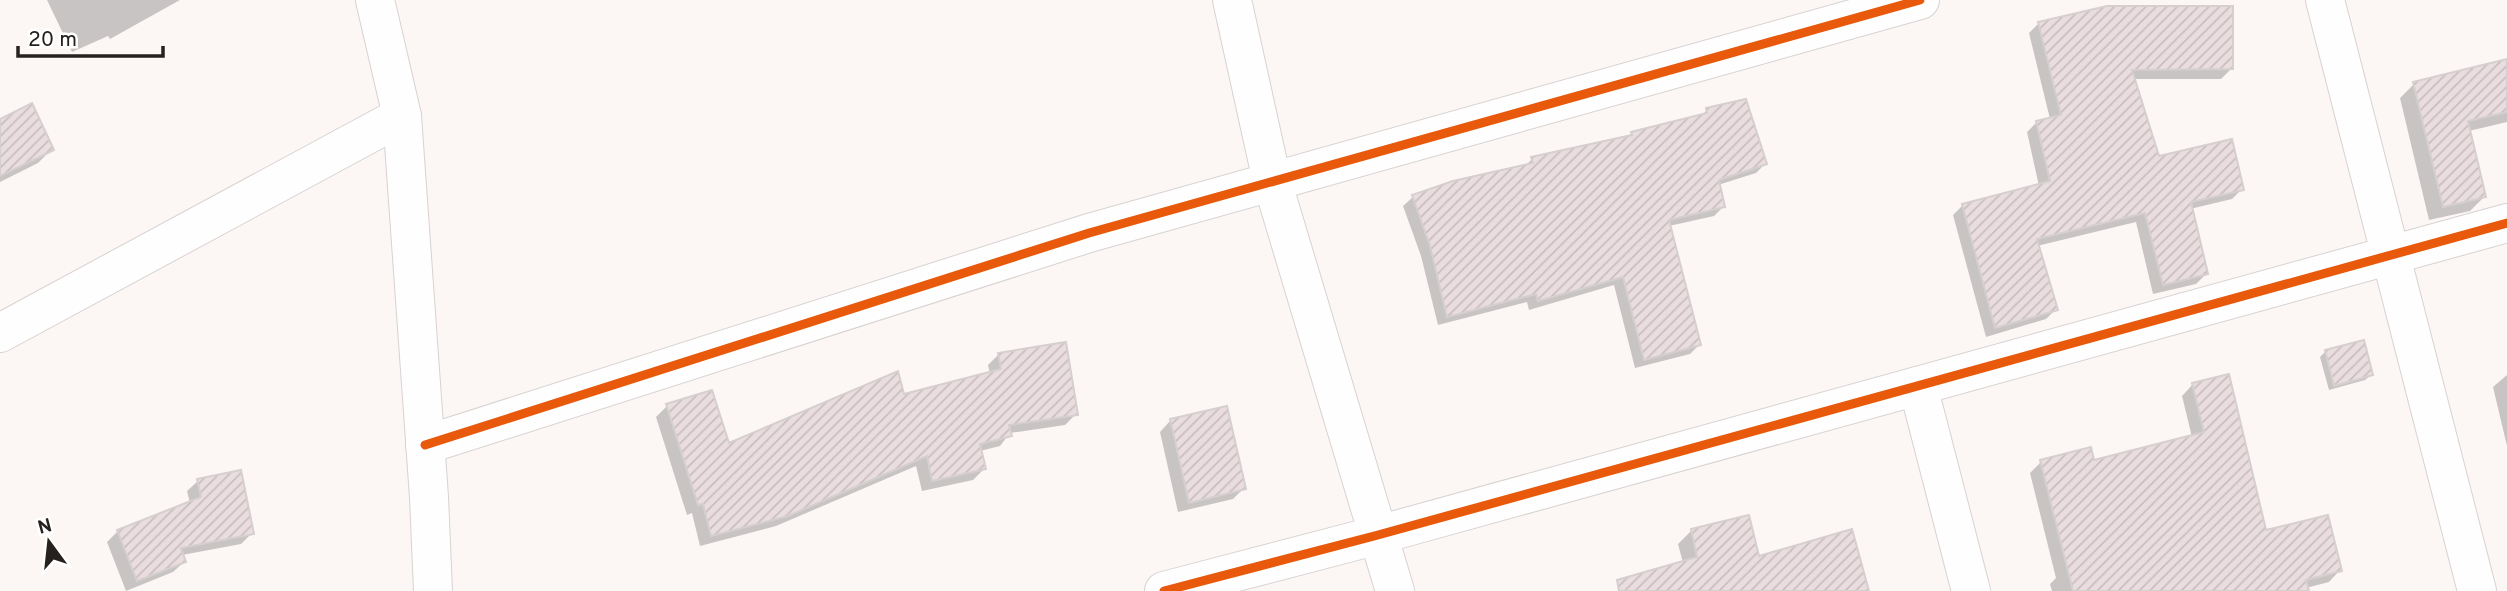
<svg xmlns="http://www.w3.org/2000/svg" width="2507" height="591" viewBox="0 0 2507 591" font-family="Overpass,sans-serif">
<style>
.shadow{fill:#0003}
.building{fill:url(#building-hatch);stroke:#d5cfd0;stroke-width:2}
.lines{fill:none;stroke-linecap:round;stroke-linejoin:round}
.minor-casing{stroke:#d8d2d1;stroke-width:40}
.minor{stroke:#fffefe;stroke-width:38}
.cycleway-casing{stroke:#fff;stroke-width:13}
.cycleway{stroke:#e8590c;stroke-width:9}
</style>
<defs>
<pattern id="building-hatch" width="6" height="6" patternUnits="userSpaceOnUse" patternTransform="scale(1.75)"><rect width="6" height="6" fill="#eadde0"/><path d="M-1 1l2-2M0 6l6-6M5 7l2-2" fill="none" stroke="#c9bdc0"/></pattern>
</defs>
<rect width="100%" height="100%" fill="#fcf6f5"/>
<g class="shadow">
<polygon points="47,0 180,0 110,39 108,36 72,52"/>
<polygon points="2039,23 2231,69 2221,79 2133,79 2158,158 2242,189 2232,199 2190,209 2206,274 2196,284 2153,294 2136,222 2037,246 2056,309 2046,319 1986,337 1953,215 1963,205 2039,186 2027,132 2037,122 2050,119 2029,33"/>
<polygon points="2507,61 2507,122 2469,131 2484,197 2470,211 2429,220 2400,98 2414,84"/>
<polygon points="1707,110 1765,164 1756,173 1718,185 1723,207 1714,216 1669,226 1699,345 1690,354 1635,368 1614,285 1529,310 1527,302 1438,325 1421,256 1403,206 1413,197 1524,167 1532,159 1626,138 1632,133 1700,117"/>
<polygon points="0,121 52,149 38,163 0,182"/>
<polygon points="2326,351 2371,375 2365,380 2329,390 2320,357"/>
<polygon points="999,354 1076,414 1065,425 1010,433 1000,446 980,451 984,469 973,480 922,491 916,466 776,526 700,546 692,513 687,515 656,417 667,406 728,445 990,374 988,365"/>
<polygon points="2507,375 2507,446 2493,387"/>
<polygon points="2193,384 2265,532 2340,570 2329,582 2306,588 2307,591 2052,591 2050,584 2056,578 2030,473 2041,462 2093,462 2192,437 2182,396"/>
<polygon points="1170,421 1244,488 1233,499 1178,512 1160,432"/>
<polygon points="198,481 252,533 241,544 182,555 184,562 173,572 126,591 107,542 118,531 190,503 187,491"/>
<polygon points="1691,531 1757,558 1867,591 1649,591 1683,563 1678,544"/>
</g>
<g class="building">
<polygon points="2107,6 2233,6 2233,69 2132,70 2159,156 2232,139 2244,190 2191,202 2208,274 2163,285 2145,213 2037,239 2058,310 1995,328 1962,204 2050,181 2036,121 2061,115 2038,22"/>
<polygon points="2507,59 2507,112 2468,121 2486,197 2443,207 2413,82"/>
<polygon points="1746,99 1767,164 1719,180 1725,207 1669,220 1701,345 1644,360 1623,277 1538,301 1536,294 1447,317 1430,246 1412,195 1453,181 1533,163 1531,157 1632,135 1631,132 1707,113 1706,108"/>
<polygon points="32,103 54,150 0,176 0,119"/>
<polygon points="2364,340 2373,375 2334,386 2325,350"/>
<polygon points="1066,342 1078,415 1009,425 1012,436 980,444 986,469 932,481 927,456 788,516 711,536 703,504 698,505 666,404 712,390 729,443 898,371 904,394 1001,369 998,353"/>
<polygon points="2229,374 2266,530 2328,515 2342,571 2306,580 2309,591 2073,591 2040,460 2091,447 2094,460 2204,432 2192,383"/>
<polygon points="1227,406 1246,489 1189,503 1170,419"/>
<polygon points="241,470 254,534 181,548 186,562 137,581 117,530 201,497 197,479"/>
<polygon points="1749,515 1759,556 1852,529 1869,591 1619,591 1617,580 1697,557 1691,529"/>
</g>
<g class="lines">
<defs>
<g id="minor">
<polyline points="375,0 402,116 429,497 433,591"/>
<polyline points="1232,0 1272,181 1395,591"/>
<polyline points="2325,0 2477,591"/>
<polyline points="0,333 402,116"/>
<polyline points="1918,386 1971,591"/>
<polyline points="425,445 1089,233 1920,0"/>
<polyline points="1164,591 1378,535 2507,223"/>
</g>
</defs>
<use href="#minor" class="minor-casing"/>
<use href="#minor" class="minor"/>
<defs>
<g id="cycleway">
<polyline points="425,445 1089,233 1920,0"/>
<polyline points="1164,591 1378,535 2507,223"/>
</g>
</defs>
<use href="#cycleway" class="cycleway-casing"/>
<use href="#cycleway" class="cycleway"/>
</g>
<g transform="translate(49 542) rotate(345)" stroke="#ffffff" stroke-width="5" paint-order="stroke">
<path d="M0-5L12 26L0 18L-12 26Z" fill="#26201f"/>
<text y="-10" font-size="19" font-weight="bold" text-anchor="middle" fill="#26201f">N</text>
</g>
<path d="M18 46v10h145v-10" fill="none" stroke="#26201f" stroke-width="3.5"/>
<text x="28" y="46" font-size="21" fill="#26201f" stroke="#ffffff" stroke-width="5" paint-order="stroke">20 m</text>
</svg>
